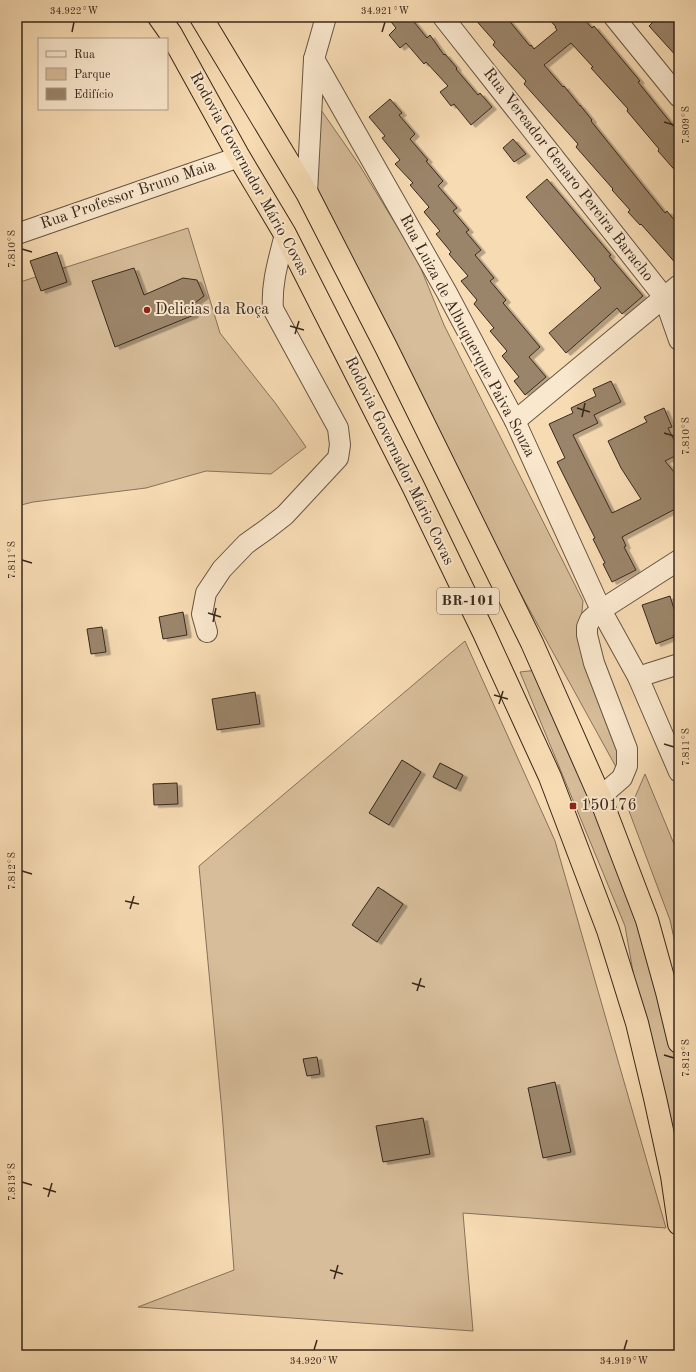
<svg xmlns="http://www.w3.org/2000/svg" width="696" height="1372" viewBox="0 0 696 1372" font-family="'Old Standard TT',serif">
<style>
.green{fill:#d7bd9a;stroke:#88725c}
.building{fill:#9b856b;stroke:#38281d;filter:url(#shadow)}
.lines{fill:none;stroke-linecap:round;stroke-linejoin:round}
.minor-casing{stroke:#685542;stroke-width:22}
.trunk-casing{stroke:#38281d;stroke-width:24}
.minor{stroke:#fae8ce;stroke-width:20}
.trunk{stroke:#f7dbb3;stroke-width:22}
.ticks{fill:none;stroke:#38281d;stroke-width:1.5}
.poi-dot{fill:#8f2418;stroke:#fae8ce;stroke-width:1.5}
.labels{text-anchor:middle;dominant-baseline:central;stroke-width:4;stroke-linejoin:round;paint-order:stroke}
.shield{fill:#fae8ce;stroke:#726252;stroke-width:1}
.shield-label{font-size:15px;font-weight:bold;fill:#38281d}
.street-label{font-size:16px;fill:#38281d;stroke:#fae8ce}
.poi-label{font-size:16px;fill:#38281d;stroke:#fae8ce;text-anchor:start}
.neatline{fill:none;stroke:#38281d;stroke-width:1.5}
.ticks-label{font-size:10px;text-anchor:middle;fill:#38281d}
</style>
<defs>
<filter id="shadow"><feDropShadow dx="4.5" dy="2.5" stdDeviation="0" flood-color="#0004"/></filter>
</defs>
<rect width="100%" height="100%" fill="#f7dbb3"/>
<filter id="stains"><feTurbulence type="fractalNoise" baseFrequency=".005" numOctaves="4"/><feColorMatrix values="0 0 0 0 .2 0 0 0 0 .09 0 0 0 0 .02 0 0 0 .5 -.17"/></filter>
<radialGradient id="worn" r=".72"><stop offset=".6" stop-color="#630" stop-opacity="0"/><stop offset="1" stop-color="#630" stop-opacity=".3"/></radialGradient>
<g class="green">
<polygon points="312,97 360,166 417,259 444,325 583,601 579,642 619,753 616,767 396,367 307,193"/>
<polygon points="188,228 220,333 276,404 306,447 271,474 206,471 146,488 33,502 17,506 17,283"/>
<polygon points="465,641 555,841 666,1228 463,1213 473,1331 138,1307 234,1270 222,1112 199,866"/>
<polygon points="555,668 600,797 679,1042 679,1248 655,1098 625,926 520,672"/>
<polygon points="645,774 679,856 679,961 670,920 629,811"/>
</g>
<g class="building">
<polygon points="387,17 410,17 427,38 430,35 444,55 445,54 457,68 456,69 478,95 480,93 492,107 471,125 454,104 451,106 440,92 448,86 426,62 424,64 406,43 400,48 389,35 396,28"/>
<polygon points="473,17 506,17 530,46 531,45 534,49 557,30 555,27 556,27 547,17 582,17 592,28 594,26 640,81 638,82 679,133 679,175 658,151 659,149 627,111 628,109 591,68 593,67 571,43 544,65 563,87 564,86 580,106 580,105 592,120 591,121 665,213 667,211 679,226 679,267 641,224 640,225 628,212 630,210 612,190 613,189 576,147 578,144 524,84 526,81 493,45 495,42"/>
<polygon points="658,17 672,17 679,24 679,59 649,26"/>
<polygon points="390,99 402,113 399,115 415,134 410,139 428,160 426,161 443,181 438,186 457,208 453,211 469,230 466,232 481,250 475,255 494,278 490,281 506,300 503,303 540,347 529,357 546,377 525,395 514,381 519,377 502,356 507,351 490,331 494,328 474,304 477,300 461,281 468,276 449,254 451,252 436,234 440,231 424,212 429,207 410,185 413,183 395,164 400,160 382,138 385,136 369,117"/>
<polygon points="513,139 526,154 514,162 503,148"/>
<polygon points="547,179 611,255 609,256 643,296 622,314 617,308 566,353 549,333 601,288 594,280 595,279 526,197"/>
<polygon points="57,252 67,282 41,291 30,261"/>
<polygon points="134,268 144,295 183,278 197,280 204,296 191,306 194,315 115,347 92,281"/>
<polygon points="611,381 621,402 594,415 598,423 573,435 612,513 641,499 621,468 608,441 647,422 644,417 664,408 672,427 668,428 679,450 679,454 665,461 679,478 679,507 622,537 626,546 624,547 636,570 612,582 603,564 605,563 593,539 595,538 557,462 565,458 549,424 573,413 571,408 596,396 593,389"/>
<polygon points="670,596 679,625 679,634 673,635 674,637 656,644 642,605"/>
<polygon points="183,612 187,635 163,639 159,617"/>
<polygon points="102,627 106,652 91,654 87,629"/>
<polygon points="255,692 260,724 217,730 212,699"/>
<polygon points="402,760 421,772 389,825 369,813"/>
<polygon points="440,763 463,775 456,789 433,777"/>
<polygon points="177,783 178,804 154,805 153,784"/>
<polygon points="378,887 403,904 377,942 352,925"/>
<polygon points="317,1057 320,1074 307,1076 303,1059"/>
<polygon points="555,1082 571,1152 543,1158 528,1088"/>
<polygon points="423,1118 430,1154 383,1162 376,1126"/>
</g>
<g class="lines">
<defs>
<g id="minor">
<polyline points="443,17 664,297 679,340"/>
<polyline points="614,17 679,97"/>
<polyline points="314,59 447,293 515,421 601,610 638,677 679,772"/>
<polyline points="307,193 314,59 326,17"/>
<polyline points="17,234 239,157"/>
<polyline points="515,421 679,285"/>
<path d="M207,632L202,614L206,593L222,569L246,544L267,529L285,515L338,458L340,445L338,428L273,309C271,283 279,259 285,234"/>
<polyline points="638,677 679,664"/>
<polyline points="600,797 622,778 627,766 627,749 594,663 587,635 587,627 590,620 601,610 679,560"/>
</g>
<g id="trunk">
<polyline points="159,17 171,34 239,157 285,234 413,486 484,633 550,777 608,930 637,1023 655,1098 672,1176 679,1224"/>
<polyline points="201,17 307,193 386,347 532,643 600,797 647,920 667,992 679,1042"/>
</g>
</defs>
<use href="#minor" class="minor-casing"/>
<use href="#trunk" class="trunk-casing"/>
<use href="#minor" class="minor"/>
<use href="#trunk" class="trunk"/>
</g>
<path class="ticks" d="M72,32L74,22M382,32L385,22M664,122L674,125M22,249L32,252M290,326L304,330M295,334L299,321M577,408L590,412M582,417L585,403M664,433L674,436M22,560L32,563M208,613L221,617M213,622L216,608M494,695L508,699M499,704L503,691M664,744L674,747M22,871L32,874M125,901L139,904M130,909L134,896M412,983L425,987M417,991L421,978M664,1055L674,1058M22,1182L32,1185M43,1188L56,1192M48,1197L52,1183M330,1270L343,1274M334,1279L338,1265M314,1350L317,1340M624,1350L627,1340"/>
<g class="poi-dot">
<circle cx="147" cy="310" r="4"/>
<rect x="569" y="802" width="8" height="8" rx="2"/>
</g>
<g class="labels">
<rect class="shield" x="437" y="588" width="62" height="26" rx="3"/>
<g class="shield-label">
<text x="468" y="601">BR-101</text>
</g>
<g class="street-label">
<text transform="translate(249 174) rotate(61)">Rodovia Governador Mário Covas</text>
<text transform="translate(568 175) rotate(52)">Rua Vereador Genaro Pereira Baracho</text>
<text transform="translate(128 195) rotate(-19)">Rua Professor Bruno Maia</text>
<text transform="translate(467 336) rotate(62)">Rua Luiza de Albuquerque Paiva Souza</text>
<text transform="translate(399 461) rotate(64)">Rodovia Governador Mário Covas</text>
</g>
<g class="poi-label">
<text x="155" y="310">Delicias da Roça</text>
<text x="581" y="806">150176</text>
</g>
</g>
<rect width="696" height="1372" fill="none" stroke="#f7dbb3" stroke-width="44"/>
<rect x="38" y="38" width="130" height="72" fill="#fae8ce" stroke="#ac9b87"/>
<rect x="46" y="51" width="20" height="6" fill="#fae8ce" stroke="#ac9b87"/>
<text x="74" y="58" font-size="12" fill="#38281d">Rua</text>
<rect x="46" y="68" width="20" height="12" fill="#d7bd9a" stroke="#ac9b87"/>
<text x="74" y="78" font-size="12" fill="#38281d">Parque</text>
<rect x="46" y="88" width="20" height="12" fill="#9b856b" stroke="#ac9b87"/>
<text x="74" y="98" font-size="12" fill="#38281d">Edifício</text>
<rect x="22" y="22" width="652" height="1328" class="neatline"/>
<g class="ticks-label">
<text x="74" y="14">34.922°W</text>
<text x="385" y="14">34.921°W</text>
<text transform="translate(685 125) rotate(-90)" y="4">7.809°S</text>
<text transform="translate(11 249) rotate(-90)" y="4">7.810°S</text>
<text transform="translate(685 436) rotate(-90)" y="4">7.810°S</text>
<text transform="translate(11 560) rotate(-90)" y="4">7.811°S</text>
<text transform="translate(685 747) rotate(-90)" y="4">7.811°S</text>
<text transform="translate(11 871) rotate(-90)" y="4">7.812°S</text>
<text transform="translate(685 1058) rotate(-90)" y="4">7.812°S</text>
<text transform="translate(11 1182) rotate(-90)" y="4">7.813°S</text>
<text x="314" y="1364">34.920°W</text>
<text x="624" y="1364">34.919°W</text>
</g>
<rect width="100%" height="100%" filter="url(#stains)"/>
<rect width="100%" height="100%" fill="url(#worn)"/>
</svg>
